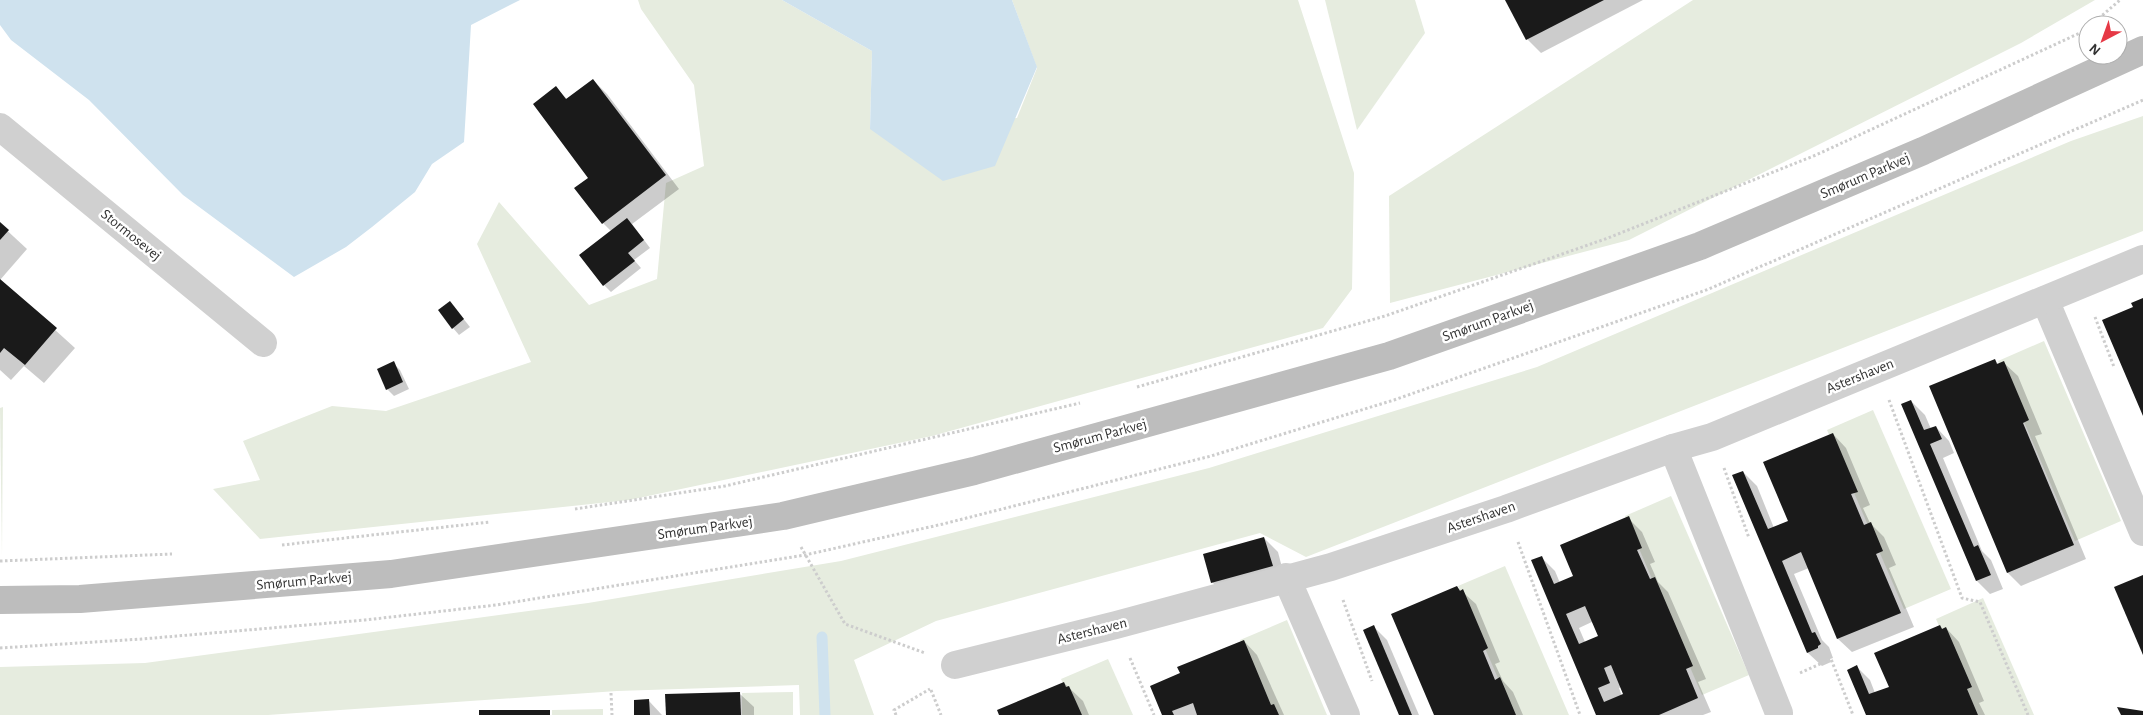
<svg xmlns="http://www.w3.org/2000/svg" width="2143" height="715" viewBox="0 0 2143 715" font-family="'Alegreya Sans',sans-serif">
<style>
.green{fill:#e6ecdf}
.water{fill:#cfe2ee}
.shadow{fill:#0003;fill-rule:evenodd}
.lines{fill:none;stroke-linecap:round;stroke-linejoin:round}
.stream{stroke:#cfe2ee;stroke-width:11}
.building{fill:#1a1a1a;fill-rule:evenodd}
.path{stroke:#cdcdcd;stroke-width:3;stroke-dasharray:2.5 2.5;stroke-linecap:butt}
.street{stroke:#d0d0d0;stroke-width:28}
.secondary{stroke:#bdbdbd;stroke-width:28}
.labels{text-anchor:middle;dominant-baseline:central;stroke-width:5;stroke-linejoin:round;paint-order:stroke}
.street-label{font-size:15px;fill:#333;stroke:#fff}
</style>
<rect width="100%" height="100%" fill="#fff"/>
<g class="green">
<polygon points="638,0 782,0 872,51 870,129 1017,118 1037,68 1012,0 1298,0 1354,173 1352,289 1323,328 932,436 629,500 260,539 213,489 260,480 243,441 332,406 386,411 531,362 477,244 499,202 589,305 657,279 666,183 704,166 694,85 641,9"/>
<polygon points="1325,0 1415,0 1425,33 1357,130"/>
<polygon points="1693,0 2095,0 2021,43 1629,240 1390,303 1389,196"/>
<polygon points="2143,116 2143,231 1306,557 1260,533 936,621 854,660 874,715 800,715 799,685 617,691 268,715 0,715 0,667 145,663 588,603 841,561 1209,468 1537,367 2071,141"/>
<polygon points="2044,341 2121,521 2075,541 1998,361"/>
<polygon points="3,407 2,556 0,408"/>
<polygon points="1873,410 1951,589 1904,609 1827,430"/>
<polygon points="1671,496 1749,675 1702,695 1625,516"/>
<polygon points="1505,566 1569,715 1514,715 1458,586"/>
<polygon points="1983,598 2034,715 1978,715 1936,619"/>
<polygon points="1287,620 1327,715 1272,715 1240,640"/>
<polygon points="1108,659 1133,715 1077,715 1061,679"/>
<polygon points="793,692 793,715 742,715 742,693"/>
<polygon points="603,709 603,715 552,715 552,710"/>
</g>
<g class="water">
<polygon points="0,0 520,0 471,25 464,142 432,164 415,192 372,227 346,247 294,277 183,195 89,100 11,40 0,25"/>
<polygon points="782,0 1012,0 1037,67 995,166 943,181 870,129 872,51"/>
</g>
<g class="shadow">
<polygon points="1507,0 1643,0 1541,53 1527,39"/>
<polygon points="593,80 607,94 679,189 632,224 650,248 634,260 641,268 611,292 604,285 612,232 603,223 590,178 556,88 567,99"/>
<polygon points="0,224 27,249 0,280"/>
<polygon points="0,280 75,348 44,383 24,366 11,380 0,370"/>
<polygon points="450,302 470,327 459,335 453,328"/>
<polygon points="1995,360 1999,365 2004,363 2018,376 2042,434 2035,436 2086,559 2021,586 2008,573"/>
<polygon points="393,363 400,370 409,389 394,396 387,389"/>
<polygon points="1911,401 1925,415 1931,429 1936,427 1949,441 1954,453 1943,458 1982,551 1991,560 2003,589 1990,594 1977,581"/>
<polygon points="1833,434 1846,448 1870,505 1863,508 1870,523 1884,537 1896,565 1889,568 1914,627 1852,652 1838,639 1809,568 1794,574 1822,640 1829,647 1833,658 1830,659 1831,662 1822,666 1808,653 1734,476 1743,472 1757,486 1774,528 1789,521"/>
<path d="M1628,518L1642,532L1655,562L1650,564L1658,582L1668,592L1706,679L1698,682L1711,712L1703,715H1597L1541,557L1555,571L1560,583L1575,577ZM1594,621L1600,636L1585,642L1579,628ZM1621,687L1625,695L1622,696L1619,688Z"/>
<polygon points="1264,538 1278,552 1285,579 1226,596 1212,582"/>
<polygon points="1457,587 1476,604 1500,662 1495,664 1503,681 1513,692 1523,715 1435,715"/>
<polygon points="1374,627 1387,640 1419,715 1400,715"/>
<polygon points="1940,627 1943,630 1946,628 1959,642 1984,701 1979,703 1985,715 1867,715 1857,667 1870,680 1875,693 1890,687"/>
<polygon points="1244,641 1257,655 1284,715 1164,715 1182,674"/>
<polygon points="1064,683 1083,701 1089,715 1001,715"/>
<polygon points="740,694 754,707 754,715 667,715"/>
<polygon points="649,701 662,715 635,715"/>
</g>
<g class="lines">
<polyline class="stream" points="822,637 825,715"/>
</g>
<g class="building">
<polygon points="1505,0 1604,0 1526,40"/>
<polygon points="593,79 666,175 602,224 574,188 588,178 533,104 556,86 566,99"/>
<polygon points="627,218 644,240 628,253 635,261 603,286 579,255"/>
<polygon points="0,222 9,230 0,240"/>
<polygon points="0,279 57,328 25,365 4,348 0,353"/>
<polygon points="2143,298 2143,416 2102,320 2133,307 2131,303"/>
<polygon points="450,301 464,319 452,329 438,310"/>
<polygon points="1995,359 1997,364 2004,361 2029,420 2023,423 2074,545 2007,573 1929,386"/>
<polygon points="394,361 403,382 386,390 377,369"/>
<polygon points="1911,400 1924,430 1936,426 1942,439 1930,444 1974,547 1978,545 1991,575 1976,581 1901,404"/>
<polygon points="1833,433 1858,492 1851,494 1864,525 1871,522 1883,551 1876,554 1901,613 1837,639 1801,552 1782,561 1812,633 1815,632 1821,644 1818,646 1818,648 1807,653 1732,475 1743,471 1768,529 1788,521 1763,462"/>
<path d="M1629,516L1642,548L1637,550L1650,579L1655,577L1693,666L1686,669L1698,698L1659,715H1596L1531,560L1542,556L1554,584L1573,576L1560,545ZM1585,606L1598,636L1579,644L1566,614ZM1611,665L1623,694L1604,702L1598,688L1610,683L1604,668Z"/>
<polygon points="1264,537 1273,566 1211,583 1203,554"/>
<polygon points="2143,575 2143,655 2114,587"/>
<polygon points="1457,586 1460,591 1463,589 1488,648 1483,651 1495,680 1500,677 1516,715 1434,715 1391,614"/>
<polygon points="1374,625 1412,715 1399,715 1363,630"/>
<polygon points="1940,625 1942,629 1946,627 1972,687 1967,689 1978,715 1866,715 1847,670 1857,665 1869,694 1889,687 1874,653"/>
<polygon points="1244,640 1271,705 1274,704 1279,715 1197,715 1193,703 1172,711 1174,715 1162,715 1150,686 1180,673 1177,667"/>
<polygon points="1064,682 1066,687 1069,686 1082,715 999,715 997,710"/>
<polygon points="740,692 741,715 666,715 665,694"/>
<polygon points="649,699 650,715 634,715 634,700"/>
<polygon points="2117,707 2143,711 2143,715 2121,715"/>
<rect x="479" y="710" width="71" height="5"/>
</g>
<g class="lines">
<g class="path">
<polyline points="2091,25 2120,0"/>
<polyline points="2095,317 2114,367"/>
<polyline points="1137,387 1385,316 1608,238 1816,155 2082,32 2088,27"/>
<polyline points="1889,400 1962,598 1980,602 2028,715"/>
<polyline points="1724,468 1749,538"/>
<polyline points="575,509 725,486 1080,403"/>
<polyline points="1518,542 1580,715"/>
<polyline points="282,545 490,522"/>
<polyline points="801,547 845,624 925,653"/>
<polyline points="0,561 172,554"/>
<polyline points="1343,600 1372,681"/>
<polyline points="0,648 142,639 365,620 496,605 805,555 943,524 1211,456 1394,400 1709,289 2143,100"/>
<polyline points="1130,658 1154,715"/>
<polyline points="1800,673 1831,659 1853,715"/>
<polyline points="931,690 941,715"/>
<polyline points="611,693 612,715"/>
<polyline points="896,715 894,710 930,689"/>
</g>
<g class="street">
<polyline points="0,127 263,343"/>
<polyline points="2045,300 2143,532"/>
<polyline points="1673,448 1779,713"/>
<polyline points="1286,577 1346,715"/>
<polyline points="955,665 1116,625 1331,567 1506,509 1673,448 1712,437 2143,259"/>
</g>
<polyline class="secondary" points="0,600 80,599 391,574 783,516 974,471 1389,356 1700,246 1923,151 2143,50"/>
</g>
<g class="labels">
<g class="street-label">
<text transform="translate(1865 176) rotate(-23)">Smørum Parkvej</text>
<text transform="translate(131 235) rotate(39)">Stormosevej</text>
<text transform="translate(1488 321) rotate(-20)">Smørum Parkvej</text>
<text transform="translate(1860 376) rotate(-22)">Astershaven</text>
<text transform="translate(1100 436) rotate(-15)">Smørum Parkvej</text>
<text transform="translate(1481 517) rotate(-19)">Astershaven</text>
<text transform="translate(705 528) rotate(-8)">Smørum Parkvej</text>
<text transform="translate(304 581) rotate(-5)">Smørum Parkvej</text>
<text transform="translate(1092 631) rotate(-14)">Astershaven</text>
</g>
</g>
<g transform="translate(2103 40) rotate(221)"><circle r="24" fill="#ffffff" stroke="#adadad"/>
<path d="M0-4L9 19L0 12L-9 19Z" fill="#e63946"/>
<text y="-8" font-size="14" font-weight="bold" text-anchor="middle" fill="#333333">N</text>
</g>
</svg>
